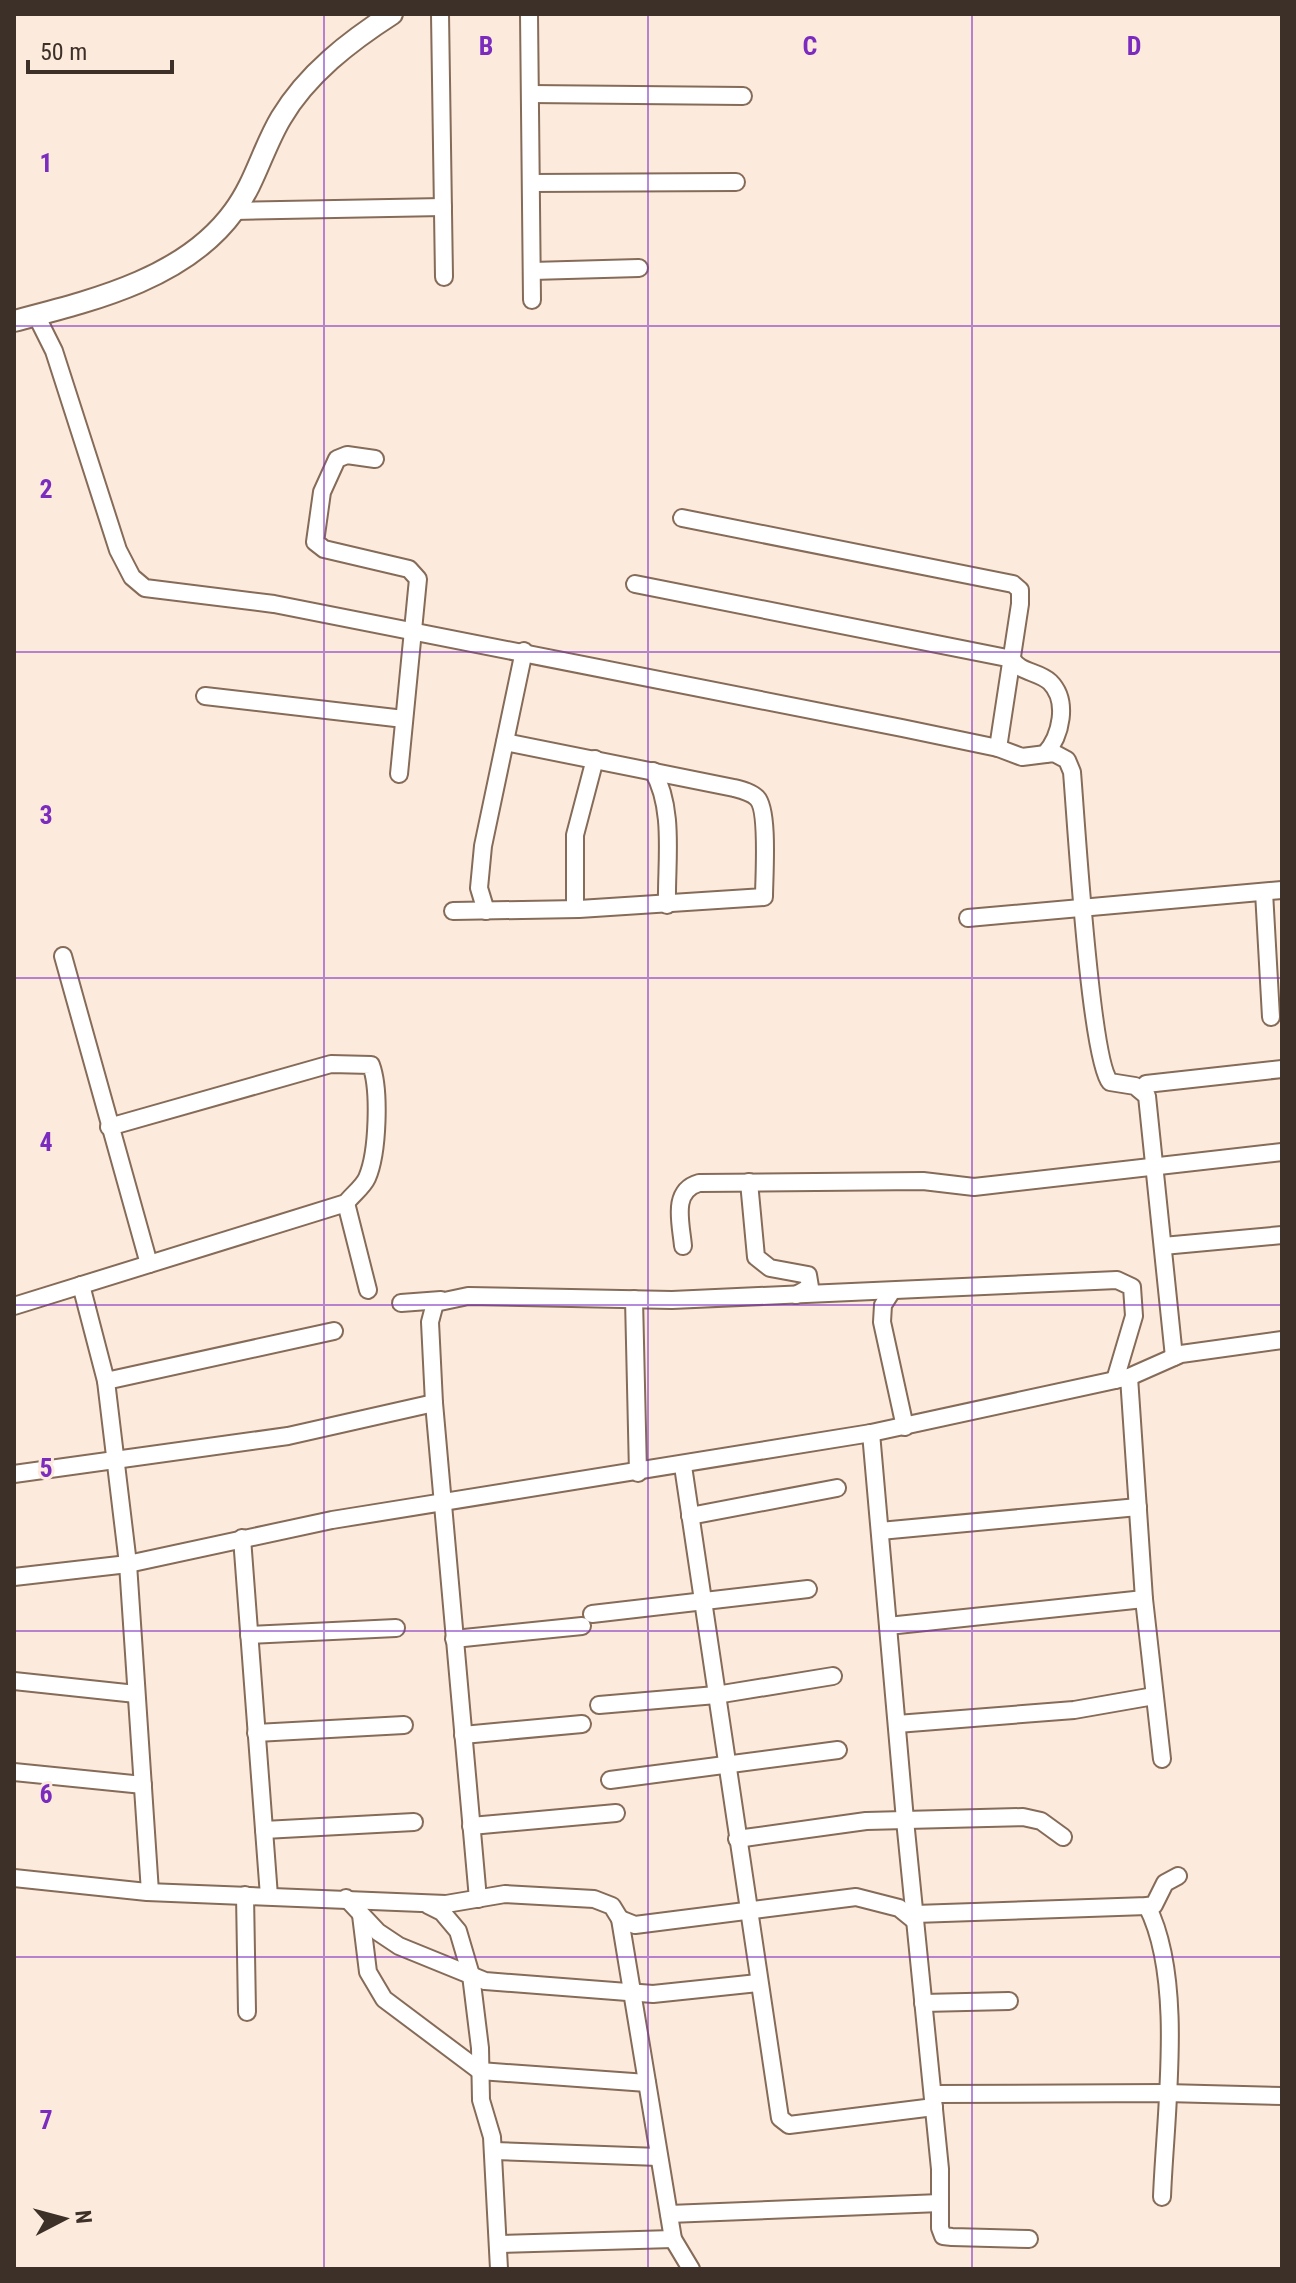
<svg xmlns="http://www.w3.org/2000/svg" width="1296" height="2283" viewBox="0 0 1296 2283" font-family="'Roboto Condensed',sans-serif">
<style>
.lines{fill:none;stroke-linecap:round;stroke-linejoin:round}
.minor-casing{stroke:#856b58;stroke-width:20}
.tertiary-casing{stroke:#856b58;stroke-width:24}
.minor{stroke:#fff;stroke-width:16}
.tertiary{stroke:#fff;stroke-width:20}
.grid{fill:none;stroke:#7b2cbf;stroke-width:2;stroke-opacity:0.55}
.grid-label{font-size:26px;text-anchor:middle;font-weight:bold;fill:#7b2cbf;stroke:#fceadd;stroke-width:6;stroke-linejoin:round;paint-order:stroke}
</style>
<rect width="100%" height="100%" fill="#fceadd"/>
<g class="lines">
<defs>
<g id="minor">
<polyline points="440,14 444,277"/>
<polyline points="529,14 532,300"/>
<polyline points="530,94 743,96"/>
<polyline points="531,183 736,182"/>
<polyline points="234,211 443,207"/>
<polyline points="532,271 639,268"/>
<path d="M36,315L54,351L118,550L132,577L145,588L274,604L902,728L998,748L1022,757L1054,753L1067,760L1072,772C1076,819 1090,1059 1110,1082L1135,1086L1147,1096L1174,1357"/>
<polyline points="375,459 347,455 337,459 322,492 315,542 324,549 409,569 418,579 399,774"/>
<polyline points="682,518 1013,584 1020,590 1020,604 998,748"/>
<path d="M635,584L1012,659C1020,673 1038,671 1050,682C1069,701 1061,736 1045,754"/>
<polyline points="205,696 404,719"/>
<path d="M653,771C675,809 666,862 667,905"/>
<polyline points="1264,892 1271,1017"/>
<polyline points="575,909 575,835 595,759"/>
<path d="M453,911L579,909L764,897C764,878 769,810 757,798C751,792 742,790 734,788L505,742"/>
<polyline points="486,911 479,888 483,846 524,651"/>
<polyline points="968,918 1282,890"/>
<polyline points="63,956 149,1264"/>
<polyline points="1141,1090 1146,1084 1282,1069"/>
<polyline points="749,1182 756,1257 770,1268 808,1275 810,1287 796,1295"/>
<polyline points="346,1203 368,1290"/>
<path d="M683,1246C681,1223 671,1191 699,1183L923,1181L974,1187L1282,1152"/>
<polyline points="1163,1246 1282,1235"/>
<polyline points="81,1285 106,1381 128,1564 150,1892"/>
<polyline points="892,1291 883,1305 882,1322 905,1427"/>
<polyline points="634,1299 638,1473"/>
<polyline points="401,1303 441,1300"/>
<path d="M14,1306L346,1203C352,1195 363,1187 367,1178C378,1153 380,1089 371,1065L331,1064L109,1127"/>
<polyline points="1129,1377 1144,1599 1162,1759"/>
<polyline points="106,1381 334,1331"/>
<polyline points="871,1433 905,1820 940,2169 940,2228 943,2236 952,2237 1029,2239"/>
<polyline points="683,1466 780,2118 789,2125 934,2107"/>
<polyline points="14,1474 288,1436 434,1403"/>
<polyline points="690,1516 837,1488"/>
<polyline points="880,1531 1138,1507"/>
<polyline points="242,1538 269,1896"/>
<polyline points="14,1577 128,1564 332,1520 871,1433 1129,1377 1181,1354 1282,1340"/>
<polyline points="592,1614 808,1589"/>
<polyline points="888,1626 1144,1599"/>
<polyline points="249,1635 396,1628"/>
<polyline points="454,1639 582,1626"/>
<polyline points="14,1681 136,1694"/>
<polyline points="599,1705 716,1695 833,1676"/>
<polyline points="897,1724 1074,1710 1154,1696"/>
<polyline points="256,1733 404,1725"/>
<polyline points="463,1735 582,1724"/>
<polyline points="14,1772 143,1785"/>
<polyline points="610,1780 838,1750"/>
<polyline points="471,1826 616,1813"/>
<polyline points="264,1830 414,1822"/>
<polyline points="737,1839 866,1821 1023,1817 1041,1821 1063,1837"/>
<polyline points="14,1878 147,1892 446,1904 505,1894 594,1899 612,1906 620,1919 673,2239 691,2269"/>
<polyline points="245,1895 247,2012"/>
<polyline points="346,1898 378,1932 399,1946 485,1981 653,1994 758,1983"/>
<polyline points="478,1899 434,1403 430,1322 435,1303 468,1296 672,1300 1117,1280 1132,1287 1134,1316 1115,1380"/>
<polyline points="428,1905 442,1912 458,1931 471,1975 480,2048 481,2100 492,2137 499,2269"/>
<path d="M1147,1906C1185,1980 1165,2114 1162,2197"/>
<polyline points="915,1914 1147,1906 1154,1905 1165,1883 1178,1876"/>
<polyline points="361,1915 368,1972 384,1999 480,2071 647,2083"/>
<polyline points="620,1919 635,1925 856,1897 899,1908 915,1921"/>
<polyline points="923,2003 1009,2001"/>
<polyline points="933,2094 1166,2093 1282,2096"/>
<polyline points="493,2151 659,2157"/>
<polyline points="669,2214 940,2203"/>
<polyline points="498,2244 673,2239"/>
</g>
<path id="tertiary" d="M14,321C91,301 185,279 234,211C255,183 263,148 281,118C307,74 350,41 392,14"/>
</defs>
<use href="#minor" class="minor-casing"/>
<use href="#tertiary" class="tertiary-casing"/>
<use href="#minor" class="minor"/>
<use href="#tertiary" class="tertiary"/>
</g>
<path class="grid" d="M324,14V2269M648,14V2269M972,14V2269M14,326H1282M14,652H1282M14,978H1282M14,1305H1282M14,1631H1282M14,1957H1282"/>
<g class="grid-label">
<text x="486" y="55">B</text>
<text x="810" y="55">C</text>
<text x="1134" y="55">D</text>
<text x="46" y="172">1</text>
<text x="46" y="498">2</text>
<text x="46" y="824">3</text>
<text x="46" y="1151">4</text>
<text x="46" y="1477">5</text>
<text x="46" y="1803">6</text>
<text x="46" y="2129">7</text>
</g>
<rect width="1296" height="2283" fill="none" stroke="#3c3028" stroke-width="32"/>
<g transform="translate(64 2219) rotate(84)" stroke="#fceadd" stroke-width="6" paint-order="stroke">
<path d="M0-6L14 30L0 20L-14 30Z" fill="#3c3028"/>
<text y="-12" font-size="22" font-weight="bold" text-anchor="middle" fill="#3c3028">N</text>
</g>
<path d="M28 60v12h144v-12" fill="none" stroke="#3c3028" stroke-width="4"/>
<text x="40" y="60" font-size="24" fill="#3c3028" stroke="#fceadd" stroke-width="6" paint-order="stroke">50 m</text>
</svg>
